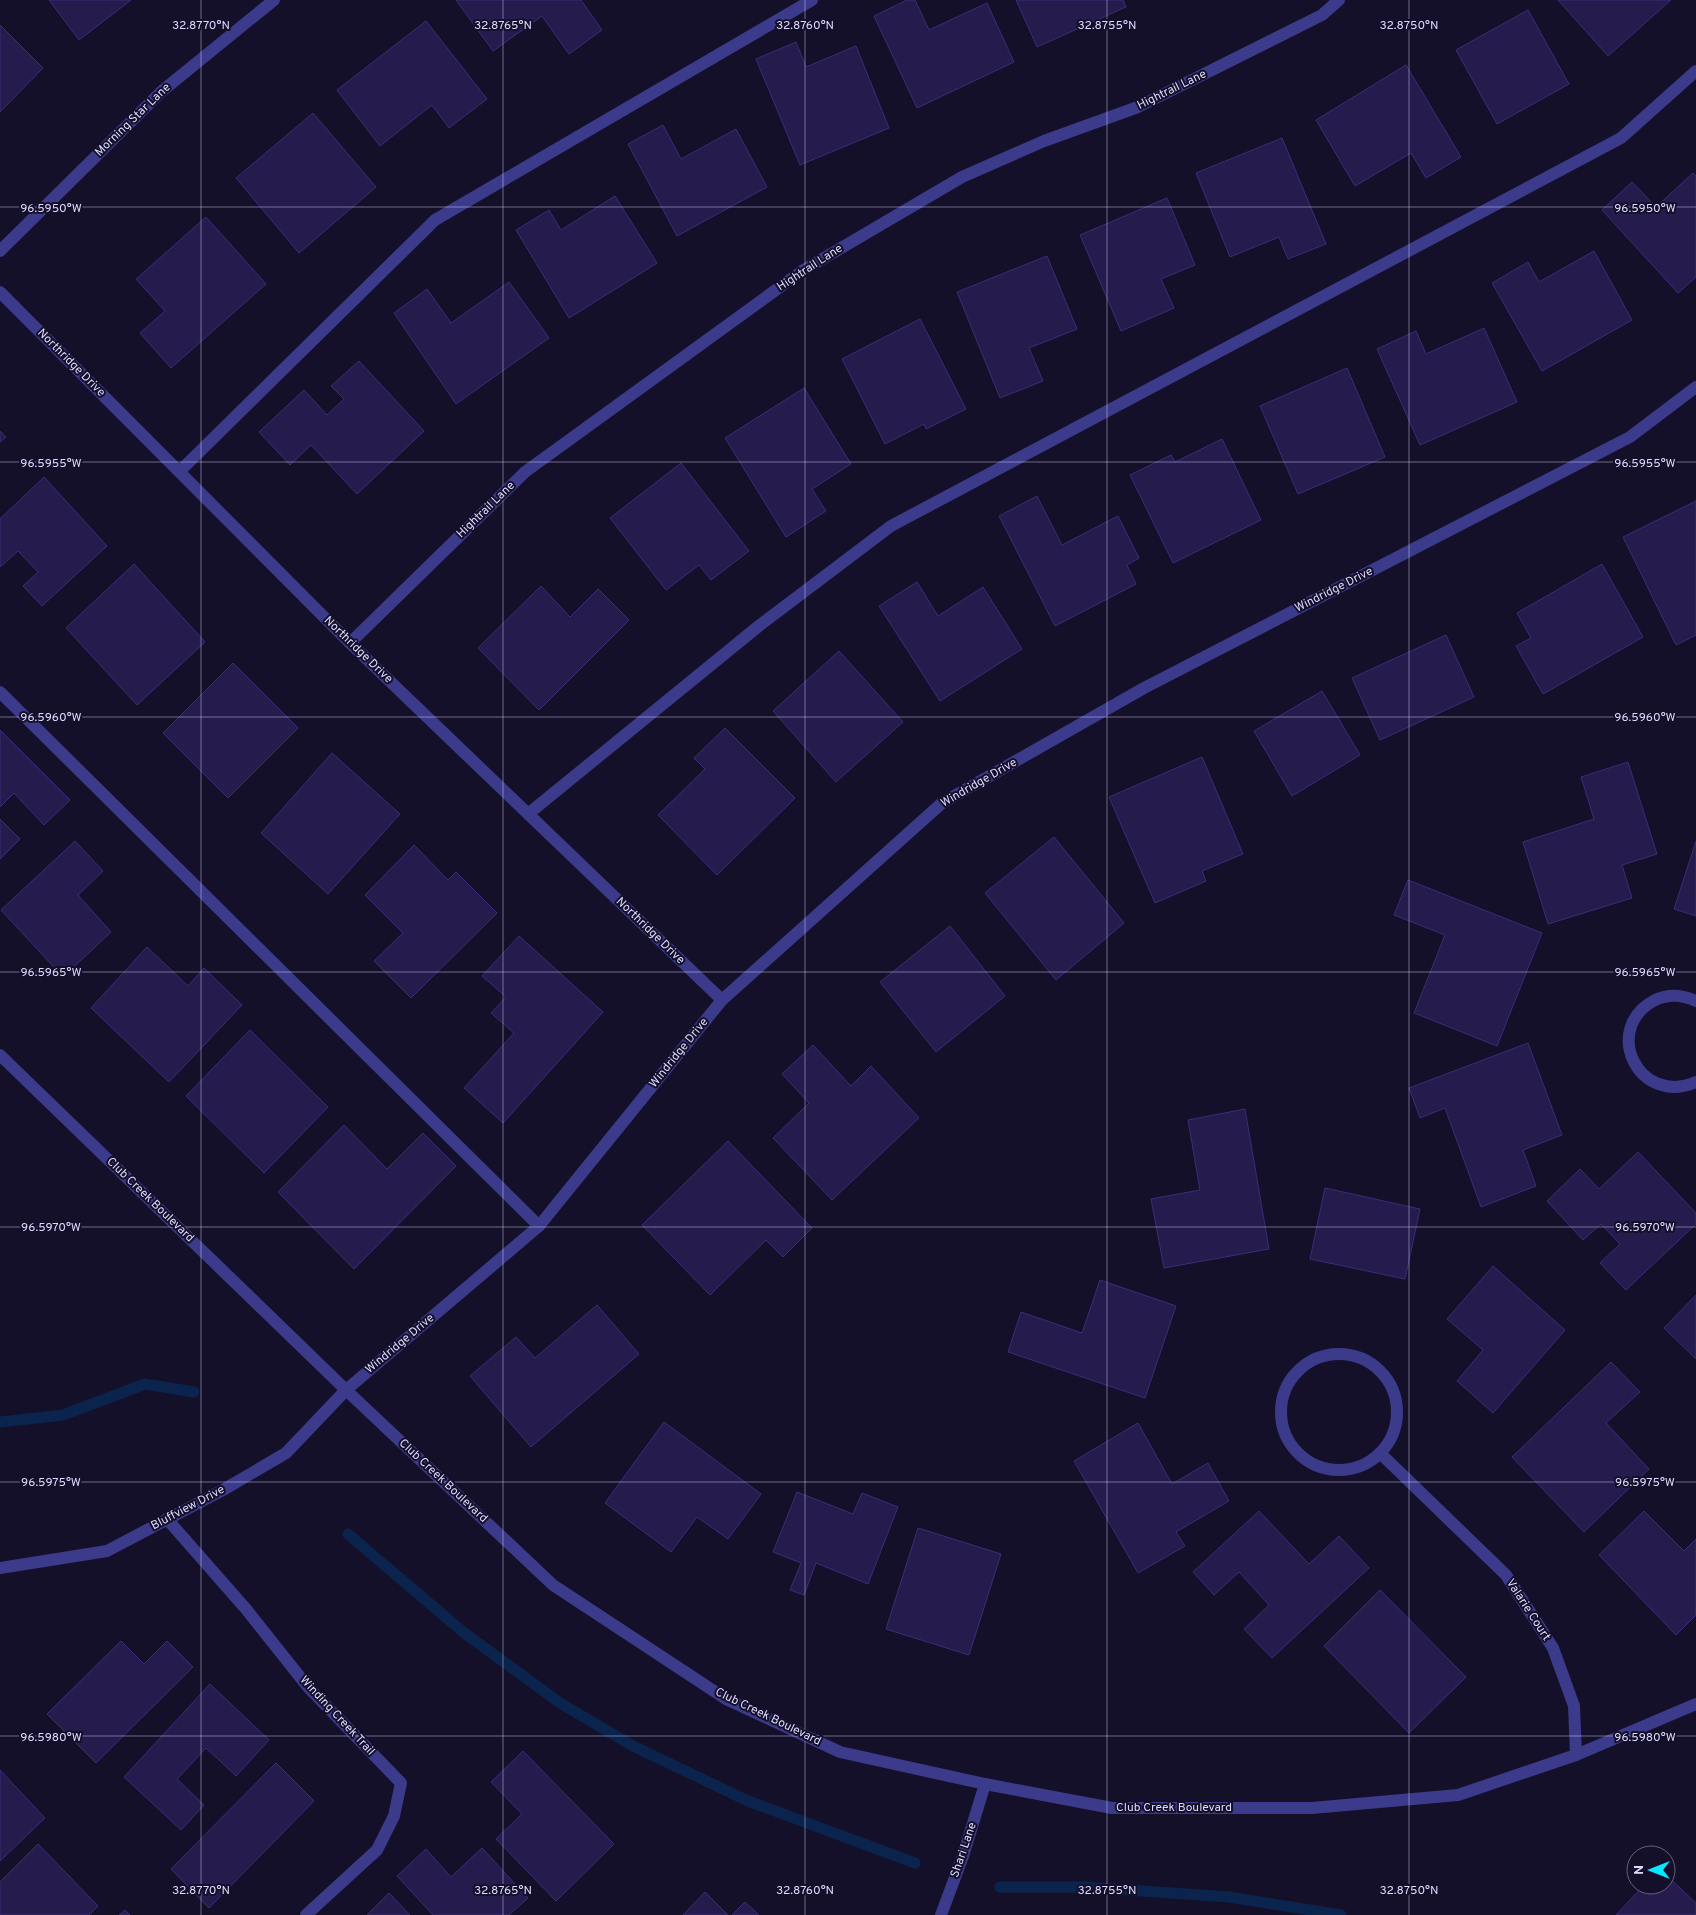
<svg xmlns="http://www.w3.org/2000/svg" width="1696" height="1915" viewBox="0 0 1696 1915" font-family="Overpass,sans-serif">
<style>
.lines{fill:none;stroke-linecap:round;stroke-linejoin:round}
.stream{stroke:#0b244e;stroke-width:11}
.building{fill:#251b4c;stroke:#3b2d78}
.minor{stroke:#3c3a8a;stroke-width:12}
.ticks{fill:none;stroke:#ddd9ff;stroke-width:1;stroke-opacity:0.45}
.labels{text-anchor:middle;dominant-baseline:central;stroke-width:4;stroke-linejoin:round;paint-order:stroke}
.street-label{font-size:12px;fill:#ddd9ff;stroke:#14102a}
.ticks-label{font-size:12px;text-anchor:middle;fill:#ddd9ff;stroke:#14102a;stroke-width:4;stroke-linejoin:round;paint-order:stroke}
</style>
<rect width="100%" height="100%" fill="#14102a"/>
<g class="lines">
<g class="stream">
<polyline points="0,1422 63,1415 145,1384 194,1392"/>
<polyline points="348,1534 463,1632 560,1703 633,1746 748,1801 915,1863"/>
<polyline points="1000,1887 1085,1887 1229,1897 1341,1915"/>
</g>
</g>
<g class="building">
<polygon points="49,0 131,0 79,40"/>
<polygon points="456,0 581,0 602,30 569,54 542,16 493,51"/>
<polygon points="907,0 915,0 929,30 987,3 1014,62 917,108 874,16"/>
<polygon points="1016,0 1123,0 1126,7 1037,47"/>
<polygon points="1558,0 1671,0 1608,56"/>
<polygon points="1528,10 1569,84 1497,124 1456,50"/>
<polygon points="426,21 487,99 449,128 432,105 380,146 337,90"/>
<polygon points="0,25 43,68 0,112"/>
<polygon points="796,42 806,67 856,46 889,128 800,165 756,59"/>
<polygon points="1406,65 1461,157 1426,178 1411,153 1355,186 1316,120"/>
<polygon points="313,113 376,187 299,253 236,178"/>
<polygon points="663,125 681,159 736,129 767,187 677,236 628,144"/>
<polygon points="1282,138 1326,244 1288,259 1279,237 1230,257 1196,173"/>
<polygon points="1693,173 1696,176 1696,277 1678,293 1602,210 1632,182 1656,207"/>
<polygon points="615,196 657,263 569,318 516,230 549,210 561,230"/>
<polygon points="1167,198 1195,265 1161,279 1174,308 1121,331 1080,235"/>
<polygon points="206,217 266,284 171,368 140,333 165,311 136,279"/>
<polygon points="1594,251 1632,320 1542,371 1492,283 1528,262 1539,282"/>
<polygon points="1047,256 1077,329 1029,348 1043,381 1000,398 957,292"/>
<polygon points="509,282 549,338 456,404 394,313 427,289 451,323"/>
<polygon points="920,319 966,409 926,429 924,424 885,444 842,359"/>
<polygon points="1484,328 1517,402 1420,445 1377,349 1416,331 1426,354"/>
<polygon points="359,361 424,431 357,494 311,445 290,465 259,432 304,390 327,415 344,399 331,386"/>
<polygon points="1347,368 1385,457 1298,494 1260,406"/>
<polygon points="804,388 851,464 812,489 826,511 786,537 725,438"/>
<polygon points="0,431 6,437 0,442"/>
<polygon points="1222,439 1261,520 1173,563 1130,475 1171,455 1175,462"/>
<polygon points="681,463 749,551 711,580 699,565 666,590 610,518"/>
<polygon points="44,477 107,546 42,606 23,586 38,572 18,551 0,567 0,519"/>
<polygon points="1037,496 1062,545 1118,516 1139,558 1127,565 1136,584 1055,626 999,516"/>
<polygon points="1696,501 1696,635 1676,645 1623,537"/>
<polygon points="134,564 205,642 137,705 66,628"/>
<polygon points="1602,564 1643,637 1543,694 1516,646 1531,638 1517,613"/>
<polygon points="917,582 938,616 983,587 1022,649 940,701 879,606"/>
<polygon points="541,586 570,617 598,589 629,620 539,710 478,648"/>
<polygon points="1446,635 1474,697 1380,740 1352,678"/>
<polygon points="839,651 903,722 836,782 773,711"/>
<polygon points="233,663 298,728 228,798 163,733"/>
<polygon points="1322,691 1360,755 1292,796 1254,731"/>
<polygon points="725,728 795,798 717,875 658,815 705,769 694,758"/>
<polygon points="0,730 70,800 44,825 14,793 0,807"/>
<polygon points="332,753 400,814 328,894 261,833"/>
<polygon points="1202,757 1243,854 1202,871 1206,881 1155,903 1109,797"/>
<polygon points="1628,762 1657,854 1622,865 1632,898 1548,924 1523,842 1594,819 1581,777"/>
<polygon points="0,819 20,839 0,859"/>
<polygon points="1054,837 1124,923 1056,980 985,893"/>
<polygon points="75,841 103,871 78,895 111,932 63,977 1,910"/>
<polygon points="1696,841 1696,916 1674,909"/>
<polygon points="414,845 448,880 456,872 497,913 411,998 374,961 403,933 365,895"/>
<polygon points="1408,880 1542,933 1497,1046 1414,1013 1445,935 1394,915"/>
<polygon points="950,926 1005,996 936,1052 880,982"/>
<polygon points="519,936 603,1012 503,1123 464,1088 514,1033 491,1013 506,997 482,976"/>
<polygon points="147,947 188,986 204,968 242,1005 169,1082 91,1008"/>
<polygon points="250,1030 328,1107 264,1173 186,1096"/>
<polygon points="1528,1043 1562,1135 1523,1150 1536,1186 1481,1207 1445,1108 1420,1118 1409,1088"/>
<polygon points="813,1045 851,1086 871,1066 919,1118 832,1200 773,1138 809,1103 782,1074"/>
<polygon points="1245,1109 1269,1249 1164,1268 1151,1199 1200,1190 1188,1120"/>
<polygon points="344,1125 387,1169 423,1133 456,1166 354,1269 278,1192"/>
<polygon points="728,1141 812,1228 783,1257 766,1240 710,1295 642,1225"/>
<polygon points="1638,1152 1696,1213 1696,1224 1626,1290 1600,1263 1620,1244 1601,1224 1583,1240 1547,1201 1580,1169 1599,1189"/>
<polygon points="1325,1188 1420,1209 1405,1279 1310,1259"/>
<polygon points="1493,1266 1565,1330 1493,1413 1457,1381 1483,1350 1447,1319"/>
<polygon points="1100,1280 1176,1306 1145,1398 1008,1352 1021,1312 1082,1333"/>
<polygon points="1696,1295 1696,1359 1664,1328"/>
<polygon points="597,1305 639,1354 531,1447 470,1376 516,1337 535,1358"/>
<polygon points="1611,1362 1640,1392 1606,1423 1649,1469 1584,1532 1512,1457"/>
<polygon points="664,1422 761,1494 728,1539 697,1517 671,1552 605,1503"/>
<polygon points="1138,1423 1172,1484 1208,1463 1229,1501 1176,1532 1185,1546 1138,1573 1074,1461"/>
<polygon points="797,1492 853,1514 862,1493 898,1507 868,1584 816,1563 804,1595 790,1590 801,1563 773,1552"/>
<polygon points="1259,1511 1309,1564 1339,1536 1369,1568 1272,1658 1244,1629 1269,1605 1239,1572 1214,1595 1193,1572"/>
<polygon points="1644,1511 1684,1551 1696,1539 1696,1615 1676,1635 1599,1555"/>
<polygon points="918,1528 1001,1554 969,1655 886,1629"/>
<polygon points="1380,1590 1466,1677 1409,1733 1324,1646"/>
<polygon points="121,1641 144,1664 167,1641 193,1667 96,1763 47,1714"/>
<polygon points="210,1684 269,1740 236,1776 206,1748 177,1779 204,1805 181,1830 124,1777"/>
<polygon points="523,1751 614,1844 556,1901 496,1839 522,1814 491,1782"/>
<polygon points="276,1763 314,1801 209,1908 171,1869"/>
<polygon points="0,1770 45,1818 0,1861"/>
<polygon points="38,1844 98,1906 89,1915 0,1915 0,1882"/>
<polygon points="482,1848 528,1898 509,1915 433,1915 397,1876 426,1849 451,1877"/>
<polygon points="1666,1875 1696,1903 1696,1915 1616,1915 1644,1885 1666,1885"/>
<polygon points="705,1892 728,1915 683,1915"/>
<polygon points="389,1893 410,1915 367,1915"/>
<polygon points="745,1902 759,1915 732,1915"/>
<polygon points="125,1910 130,1915 119,1915"/>
</g>
<g class="lines">
<g class="minor">
<polyline points="0,251 162,91 274,0"/>
<polyline points="0,292 350,643 722,1000"/>
<polyline points="180,471 435,220 812,0"/>
<polyline points="350,643 525,472 802,271 962,177 1044,141 1138,107 1322,15 1339,0"/>
<polyline points="0,692 539,1226"/>
<polyline points="528,814 760,625 891,526 1621,138 1696,71"/>
<path d="M1696,1001C1683,995 1668,994 1655,1000C1601,1028 1638,1107 1696,1082"/>
<polyline points="0,1055 346,1390 553,1585 726,1699 840,1752 985,1784 1112,1808 1312,1808 1458,1795 1576,1755 1696,1704"/>
<circle cx="1339" cy="1412" r="58"/>
<polyline points="1380,1453 1506,1575 1553,1648 1574,1706 1576,1755"/>
<polyline points="167,1519 246,1609 308,1687 401,1783 394,1816 377,1850 306,1915"/>
<polyline points="0,1568 107,1551 223,1490 286,1453 346,1390 539,1226 722,1000 942,803 1144,688 1630,437 1696,387"/>
<polyline points="941,1915 963,1856 985,1784"/>
</g>
</g>
<path class="ticks" d="M201,0V1915M503,0V1915M805,0V1915M1107,0V1915M1409,0V1915M0,207H1696M0,462H1696M0,717H1696M0,972H1696M0,1227H1696M0,1482H1696M0,1736H1696"/>
<g class="labels">
<g class="street-label">
<text transform="translate(1172 90) rotate(-26)">Hightrail Lane</text>
<text transform="translate(133 120) rotate(-44)">Morning Star Lane</text>
<text transform="translate(810 268) rotate(-33)">Hightrail Lane</text>
<text transform="translate(71 363) rotate(45)">Northridge Drive</text>
<text transform="translate(486 510) rotate(-44)">Hightrail Lane</text>
<text transform="translate(1334 590) rotate(-27)">Windridge Drive</text>
<text transform="translate(358 650) rotate(44)">Northridge Drive</text>
<text transform="translate(979 783) rotate(-30)">Windridge Drive</text>
<text transform="translate(650 931) rotate(44)">Northridge Drive</text>
<text transform="translate(679 1053) rotate(-51)">Windridge Drive</text>
<text transform="translate(150 1200) rotate(44)">Club Creek Boulevard</text>
<text transform="translate(400 1344) rotate(-40)">Windridge Drive</text>
<text transform="translate(443 1481) rotate(43)">Club Creek Boulevard</text>
<text transform="translate(188 1508) rotate(-28)">Bluffview Drive</text>
<text transform="translate(1528 1610) rotate(57)">Valarie Court</text>
<text transform="translate(337 1716) rotate(47)">Winding Creek Trail</text>
<text transform="translate(768 1717) rotate(26)">Club Creek Boulevard</text>
<text x="1174" y="1808">Club Creek Boulevard</text>
<text transform="translate(964 1850) rotate(-71)">Shari Lane</text>
</g>
</g>
<g class="ticks-label">
<text x="201" y="29">32.8770°N</text>
<text x="503" y="29">32.8765°N</text>
<text x="805" y="29">32.8760°N</text>
<text x="1107" y="29">32.8755°N</text>
<text x="1409" y="29">32.8750°N</text>
<text x="1645" y="212">96.5950°W</text>
<text x="51" y="212">96.5950°W</text>
<text x="1645" y="467">96.5955°W</text>
<text x="51" y="467">96.5955°W</text>
<text x="1645" y="721">96.5960°W</text>
<text x="51" y="721">96.5960°W</text>
<text x="1645" y="976">96.5965°W</text>
<text x="51" y="976">96.5965°W</text>
<text x="1645" y="1231">96.5970°W</text>
<text x="51" y="1231">96.5970°W</text>
<text x="1645" y="1486">96.5975°W</text>
<text x="51" y="1486">96.5975°W</text>
<text x="1645" y="1741">96.5980°W</text>
<text x="51" y="1741">96.5980°W</text>
<text x="201" y="1894">32.8770°N</text>
<text x="503" y="1894">32.8765°N</text>
<text x="805" y="1894">32.8760°N</text>
<text x="1107" y="1894">32.8755°N</text>
<text x="1409" y="1894">32.8750°N</text>
</g>
<g transform="translate(1651 1870) rotate(270)"><circle r="24" fill="#14102a" stroke="#64607f"/>
<path d="M0-4L9 19L0 12L-9 19Z" fill="#05e8ff"/>
<text y="-8" font-size="14" font-weight="bold" text-anchor="middle" fill="#ddd9ff">N</text>
</g>
</svg>
